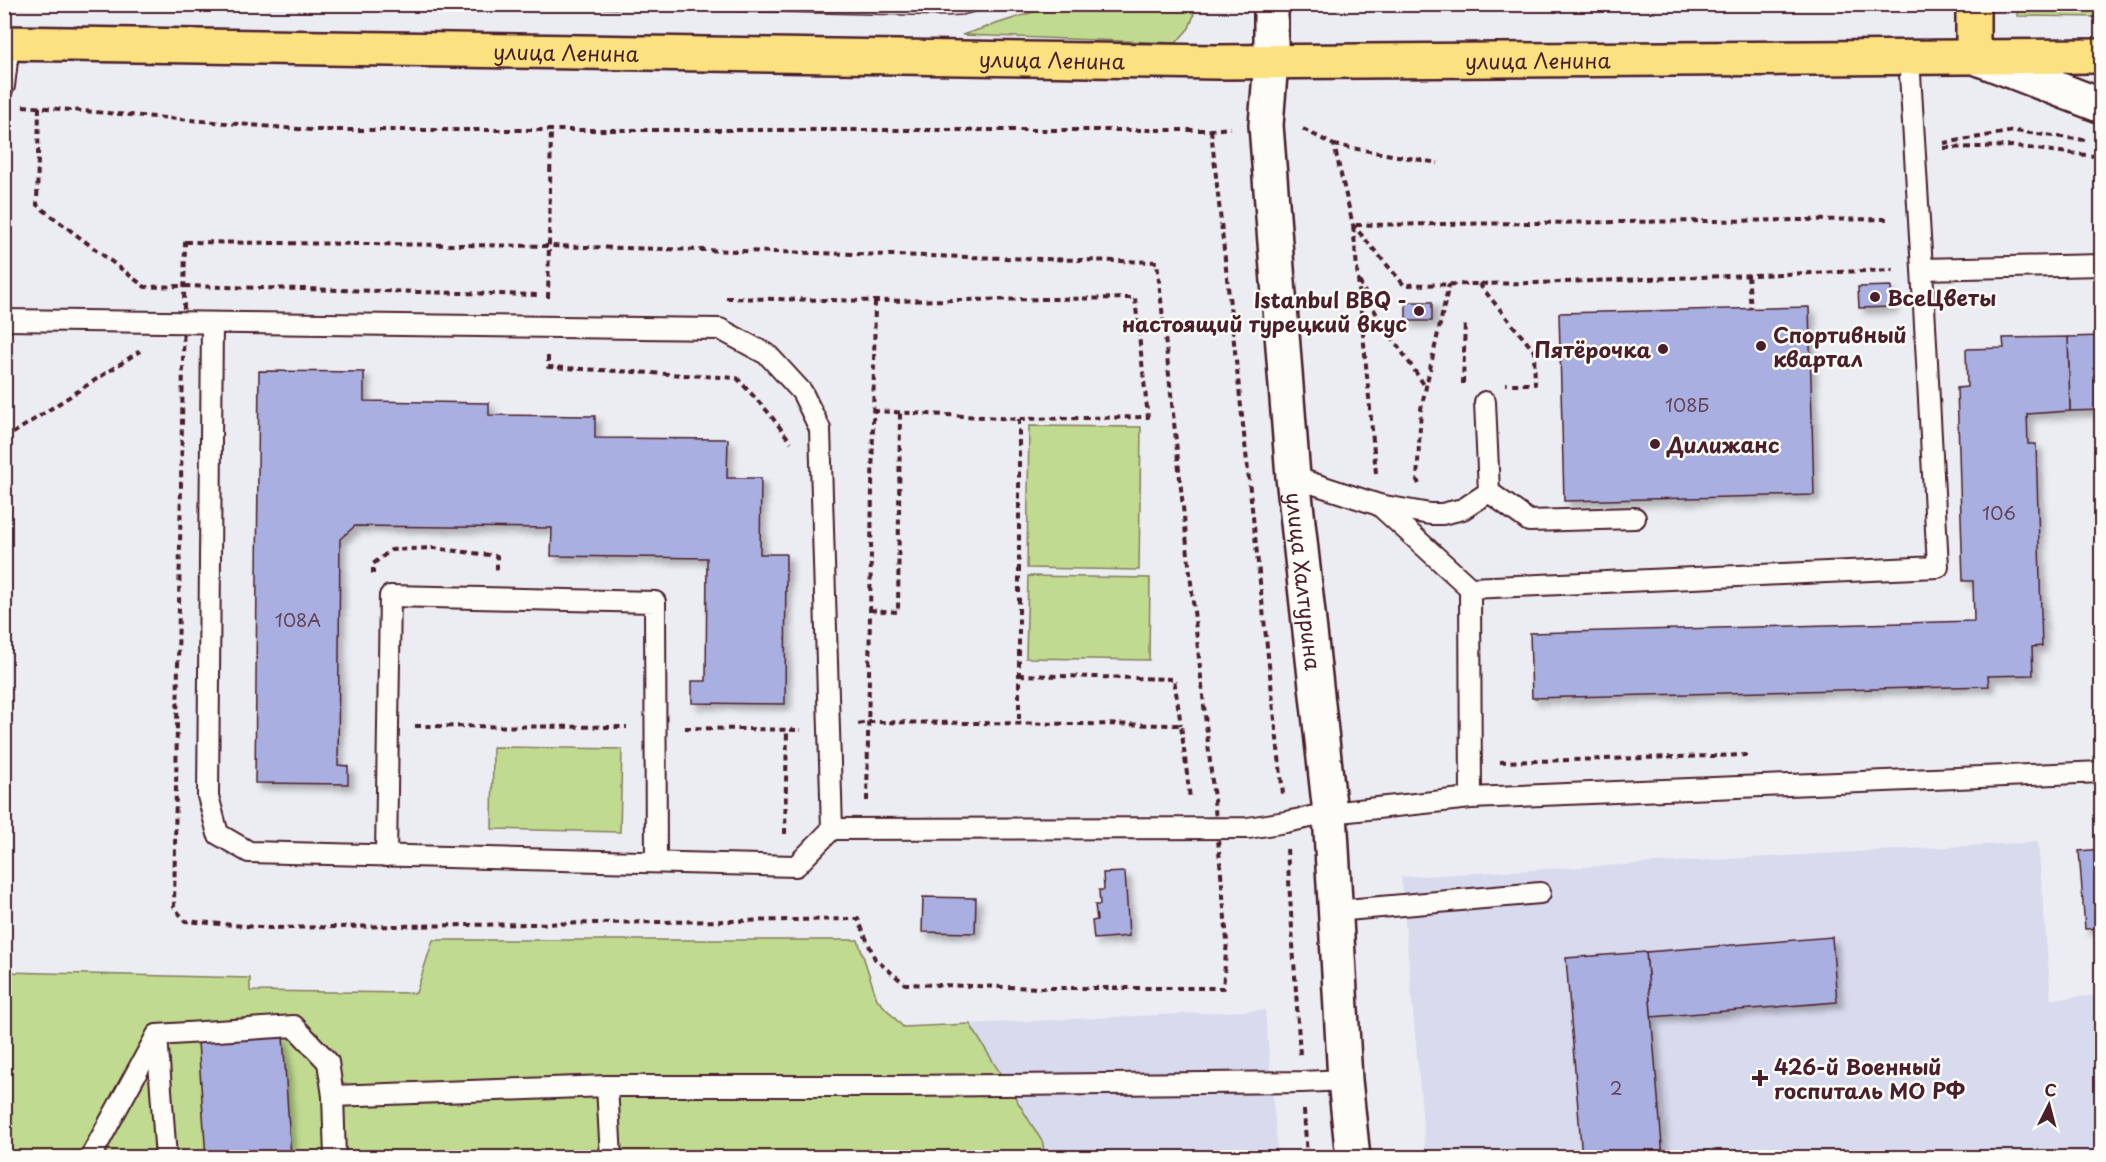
<svg xmlns="http://www.w3.org/2000/svg" width="2106" height="1162" viewBox="0 0 2106 1162" font-family="'Playpen Sans',sans-serif">
<style>
.built{fill:#d8daed}
.green{fill:#c0da90;stroke:#857c5e;stroke-width:1.5}
.building{fill:#a9afe0;stroke:#4a1f2b;stroke-width:1.5;filter:url(#shadow)}
.lines{fill:none;stroke-linecap:round;stroke-linejoin:round}
.service-casing{stroke:#4a1f2b;stroke-width:24}
.minor-casing{stroke:#4a1f2b;stroke-width:38}
.tertiary-casing{stroke:#4a1f2b;stroke-width:38}
.primary-casing{stroke:#4a1f2b;stroke-width:38}
.path{stroke:#4a1f2b;stroke-width:4;stroke-dasharray:6 4.5;stroke-linecap:butt}
.service{stroke:#fdfcf7;stroke-width:20}
.minor{stroke:#fdfcf7;stroke-width:33}
.tertiary{stroke:#fdfcf7;stroke-width:33}
.primary{stroke:#fbe180;stroke-width:33}
.tram{stroke:#4a1f2b;stroke-width:1.5}
.poi-dot{fill:#4a1f2b;stroke:#fdfcf7;stroke-width:2}
.labels{text-anchor:middle;dominant-baseline:central;stroke-width:5;stroke-linejoin:round;paint-order:stroke}
.number-label{font-size:18px;fill:#624358}
.street-label{font-size:21px;fill:#4a1f2b;stroke:#fdfcf7}
.poi-label{font-size:21px;font-weight:bold;fill:#4a1f2b;stroke:#fdfcf7;text-anchor:start}
</style>
<defs>
<filter id="shadow"><feDropShadow dx="5.5" dy="5.5" stdDeviation="3" flood-color="#0004"/></filter>
</defs>
<rect width="100%" height="100%" fill="#ecedf2"/>
<filter id="ink" filterUnits="userSpaceOnUse"><feTurbulence type="fractalNoise" baseFrequency=".0167" numOctaves="2"/><feDisplacementMap in="SourceGraphic" scale="12" xChannelSelector="R" yChannelSelector="G"/><feConvolveMatrix kernelMatrix="1 2 1 2 8 2 1 2 1" color-interpolation-filters="sRGB"/></filter>
<g filter="url(#ink)">
<g class="built">
<polygon points="2038,842 2051,999 2101,995 2101,1157 1426,1157 1401,877"/>
<polygon points="1265,1010 1278,1157 898,1158 903,1027"/>
</g>
<g class="green">
<polygon points="1058,4 1189,5 1194,15 1189,28 1176,43 962,35"/>
<polygon points="2018,5 2101,5 2101,17 2017,16"/>
<polygon points="1029,426 1141,427 1139,570 1027,568"/>
<polygon points="1028,576 1150,578 1149,660 1026,658"/>
<polygon points="493,747 622,749 620,832 492,829"/>
<polygon points="433,940 858,940 877,999 903,1027 970,1024 1043,1143 1044,1157 5,1158 5,972 250,978 250,991 416,993"/>
</g>
<g class="building">
<polygon points="1891,286 1892,307 1859,308 1858,287"/>
<rect x="1406" y="302" width="26" height="19"/>
<polygon points="1809,307 1814,495 1564,501 1559,313"/>
<polygon points="2102,336 2102,410 2070,411 2068,337"/>
<polygon points="2068,337 2070,411 2027,414 2028,444 2036,444 2042,646 2032,647 2033,675 1988,676 1989,686 1532,698 1530,633 1974,621 1973,581 1963,581 1957,388 1967,387 1966,349 2004,348 2003,338"/>
<polygon points="259,371 364,372 364,401 489,403 489,415 595,416 595,438 728,439 727,478 761,478 760,554 786,554 785,704 692,703 692,681 706,681 707,558 551,556 552,528 355,526 340,539 338,765 348,766 348,784 255,783"/>
<polygon points="2102,849 2102,928 2085,929 2079,851"/>
<polygon points="1125,872 1129,936 1094,939 1092,921 1097,920 1095,905 1100,905 1099,890 1104,890 1103,873"/>
<polygon points="923,897 976,898 975,933 922,932"/>
<polygon points="1832,937 1837,1002 1651,1017 1646,952"/>
<polygon points="1646,952 1663,1158 1582,1158 1566,958"/>
<polygon points="283,1036 291,1158 206,1158 198,1042"/>
</g>
<g class="lines">
<defs>
<g id="service">
<polyline points="1909,58 1922,269 2102,265"/>
<polyline points="4,86 9,43"/>
<polyline points="4,320 720,329 768,355 802,392 820,429 832,829"/>
<polyline points="212,323 208,796 218,834 249,852 796,866 832,829 1248,828 1286,822 1330,813 1471,798 2102,772"/>
<polyline points="1293,477 1379,505 1430,514 1442,514 1463,509 1489,492 1485,402"/>
<polyline points="1489,492 1529,521 1635,518"/>
<polyline points="1379,505 1470,588"/>
<polyline points="1471,798 1470,588 1938,567 1922,269"/>
<polyline points="386,856 390,596 655,602 656,862"/>
<polyline points="1335,911 1540,893"/>
<polyline points="607,1086 902,1086 1302,1082 1345,1080"/>
<polyline points="333,1096 335,1158"/>
<polyline points="90,1158 157,1035"/>
<polyline points="166,1158 157,1035 294,1026 328,1062 333,1096 607,1086 611,1158"/>
</g>
<g id="minor">
<path id="s1" d="M1271,4V61L1266,125L1293,477L1330,813L1345,1080L1353,1158"/>
</g>
<polyline id="tertiary" points="1975,57 2102,106"/>
<g id="primary">
<path id="s2" d="M4,43L1217,62L2102,56"/>
<polyline points="1973,56 1973,4"/>
</g>
</defs>
<use href="#service" class="service-casing"/>
<use href="#minor" class="minor-casing"/>
<use href="#tertiary" class="tertiary-casing"/>
<use href="#primary" class="primary-casing"/>
<g class="path">
<polyline points="23,106 310,130 1211,130 1230,128"/>
<polyline points="39,107 37,205 145,287 184,286 538,295"/>
<polyline points="1303,129 1334,145 1353,225 1404,285 1536,283 1893,270"/>
<polyline points="1211,130 1283,794"/>
<polyline points="1944,143 2014,131 2085,140"/>
<polyline points="1334,145 1438,163"/>
<polyline points="1944,148 2012,146 2102,157"/>
<polygon points="185,242 549,246 1157,262 1217,828 1227,941 1223,988 1042,988 905,984 875,959 858,919 270,928 185,921 174,907"/>
<polyline points="1748,275 1751,309"/>
<polyline points="1359,281 1377,315 1425,386"/>
<polyline points="1479,284 1534,351 1535,384 1506,384"/>
<polyline points="548,298 551,129"/>
<polyline points="726,298 875,301 1135,298 1148,417 1019,419 874,411"/>
<polyline points="548,356 548,367 737,378 768,412 791,442"/>
<polyline points="1463,384 1465,321"/>
<polyline points="1019,419 1019,722"/>
<polyline points="4,439 140,351"/>
<polyline points="1376,473 1353,225 1891,219"/>
<polyline points="1419,484 1417,480 1421,409 1449,284"/>
<polyline points="373,574 373,564 391,550 433,548 497,556 497,571"/>
<polyline points="870,610 898,612 900,413"/>
<polyline points="1019,675 1174,679 1181,725"/>
<polyline points="858,724 868,722 1181,725 1190,799"/>
<polyline points="415,726 627,727"/>
<polyline points="685,728 801,730"/>
<polyline points="1500,762 1747,755"/>
<polyline points="867,801 875,301"/>
<polyline points="785,834 787,730"/>
<polyline points="1287,849 1300,1055"/>
<polyline points="1304,1110 1307,1158"/>
</g>
<use href="#service" class="service"/>
<use href="#minor" class="minor"/>
<use href="#tertiary" class="tertiary"/>
<use href="#primary" class="primary"/>
<g class="tram">
<polyline points="247,4 287,4"/>
<polyline points="422,4 947,16 963,15 1004,4"/>
</g>
</g>
</g>
<g class="poi-dot">
<circle cx="1875" cy="297" r="6"/>
<circle cx="1419" cy="311" r="6"/>
<circle cx="1761" cy="346" r="6"/>
<circle cx="1663" cy="349" r="6"/>
<circle cx="1655" cy="444" r="6"/>
<path d="M1757 1069h6v6h6v6h-6v6h-6v-6h-6v-6h6z"/>
</g>
<g class="labels">
<g class="number-label">
<text x="1687" y="404">108Б</text>
<text x="1999" y="512">106</text>
<text x="298" y="619">108А</text>
<text x="1616" y="1087">2</text>
</g>
<g class="street-label">
<text stroke="none"><textPath href="#s2" startOffset="562">улица Ленина</textPath></text>
<text stroke="none"><textPath href="#s2" startOffset="1048">улица Ленина</textPath></text>
<text stroke="none"><textPath href="#s2" startOffset="1534">улица Ленина</textPath></text>
<text stroke="none"><textPath href="#s1" startOffset="579">улица Халтурина</textPath></text>
</g>
<g class="poi-label">
<text x="1887" y="297">ВсеЦветы</text>
<text x="1407" y="299" text-anchor="end">Istanbul BBQ -<tspan x="1407" dy="24">настоящий турецкий вкус</tspan></text>
<text x="1773" y="334">Спортивный<tspan x="1773" dy="24">квартал</tspan></text>
<text x="1651" y="349" text-anchor="end">Пятёрочка</text>
<text x="1667" y="444">Дилижанс</text>
<text x="1774" y="1066">426-й Военный<tspan x="1774" dy="24">госпиталь МО РФ</tspan></text>
</g>
</g>
<rect width="2106" height="1162" fill="none" stroke="#fdfcf7" stroke-width="24"/>
<rect x="12" y="12" width="2082" height="1138" fill="none" stroke="#4a1f2b" stroke-width="2" filter="url(#ink)"/>
<g transform="translate(2049 1105) rotate(6)" stroke="#fdfcf7" stroke-width="4.5" paint-order="stroke">
<path d="M0-4.5L10 22L0 15L-10 22Z" fill="#4a1f2b"/>
<text y="-9" font-size="16" font-weight="bold" text-anchor="middle" fill="#4a1f2b">С</text>
</g>
</svg>
